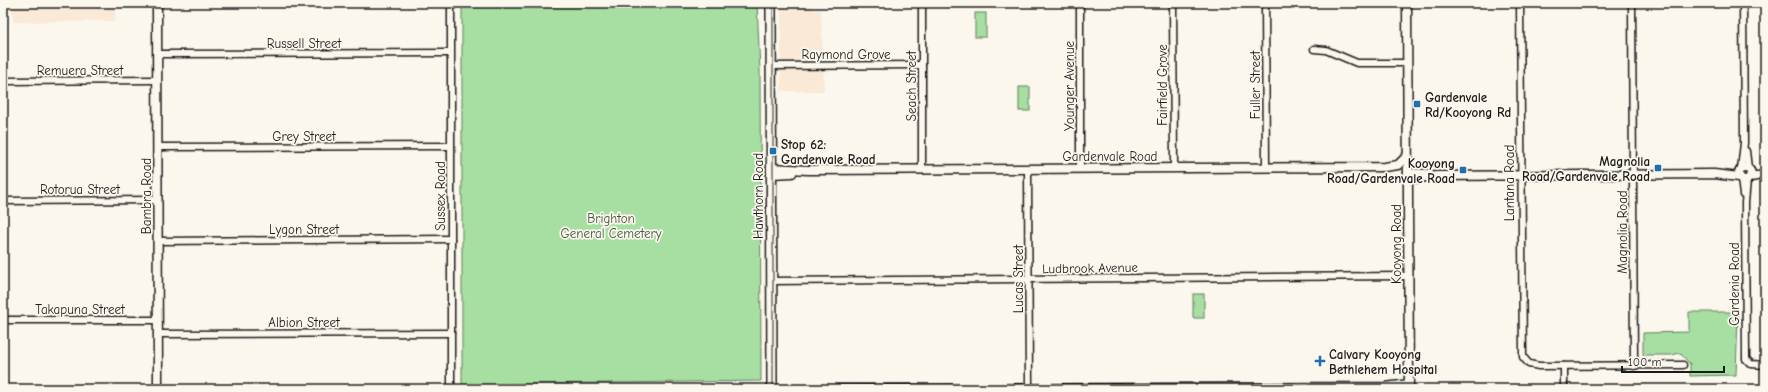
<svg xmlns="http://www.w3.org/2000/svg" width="1768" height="392" viewBox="0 0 1768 392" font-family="'Comic Neue',sans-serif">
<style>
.built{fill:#f9e9d6}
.green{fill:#a7dea2;stroke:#627d5f}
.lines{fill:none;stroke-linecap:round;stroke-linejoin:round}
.minor-casing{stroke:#1c1c1c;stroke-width:9}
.tertiary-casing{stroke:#1c1c1c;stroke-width:11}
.secondary-casing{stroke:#1c1c1c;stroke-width:12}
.minor{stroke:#fbf7ec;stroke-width:6}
.tertiary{stroke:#fbf7ec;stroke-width:8}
.secondary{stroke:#fbf7ec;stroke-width:9}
.tram{stroke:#1c1c1c;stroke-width:1}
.poi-dot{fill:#1f6fb2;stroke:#fbf7ec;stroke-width:1.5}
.labels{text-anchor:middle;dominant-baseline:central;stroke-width:3.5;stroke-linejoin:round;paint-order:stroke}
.street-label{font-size:13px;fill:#1c1c1c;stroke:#fbf7ec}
.poi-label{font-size:13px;font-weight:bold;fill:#1c1c1c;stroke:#fbf7ec;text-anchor:start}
.park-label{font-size:13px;fill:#465644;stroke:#fbf7ec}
</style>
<rect width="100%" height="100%" fill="#fbf7ec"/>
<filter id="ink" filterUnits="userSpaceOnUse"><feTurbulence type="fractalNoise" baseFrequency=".025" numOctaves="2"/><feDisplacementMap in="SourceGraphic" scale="8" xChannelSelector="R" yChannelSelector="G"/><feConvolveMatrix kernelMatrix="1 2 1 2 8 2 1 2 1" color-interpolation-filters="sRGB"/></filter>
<g filter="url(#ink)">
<g class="built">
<polygon points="12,3 144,3 144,4 115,5 115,21 13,22"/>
<polygon points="781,3 812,3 813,10 821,10 824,91 781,91"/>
</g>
<g class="green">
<polygon points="462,3 757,3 760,71 761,381 462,385"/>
<rect x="975" y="13" width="11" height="24"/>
<rect x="1019" y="87" width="11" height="24"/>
<rect x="1193" y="294" width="11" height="24"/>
<polygon points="1689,312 1736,312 1738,315 1736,375 1690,376 1690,364 1680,353 1672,355 1643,355 1643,333 1689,332"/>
</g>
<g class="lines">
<defs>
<g id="minor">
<polyline points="451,3 451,389"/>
<polyline points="922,3 922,169"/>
<polyline points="1080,3 1080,169"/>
<polyline points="1173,3 1174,168"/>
<polyline points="1265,3 1266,168"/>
<polyline points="1520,3 1523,357 1529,364 1539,366 1683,365"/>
<polyline points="1632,3 1634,366"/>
<polyline points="1314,49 1326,50 1357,63 1407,63"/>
<polyline points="157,54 450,53"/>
<polyline points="771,66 922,65"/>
<polyline points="3,81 157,80"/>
<polyline points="157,147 451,146"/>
<polyline points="1746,151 1748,168"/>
<polyline points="1028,169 1029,389"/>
<polyline points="1741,169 1744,143 1743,3"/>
<polyline points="1741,179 1743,195"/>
<polyline points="1747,180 1745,203 1746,359 1751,364 1765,365"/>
<polyline points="3,201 157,200"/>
<polyline points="158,241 451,239"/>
<polyline points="771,281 1408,276"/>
<polyline points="3,320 158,320"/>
<polyline points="158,334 451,333"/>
<polyline points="777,389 1385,386 1409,383"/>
<polyline points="1564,389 1564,366"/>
</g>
<g id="tertiary">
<polyline points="157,3 158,389"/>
<polyline points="1407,3 1409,389"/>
<circle cx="1745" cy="174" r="6"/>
<polyline points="771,168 808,170 1384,167 1398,165 1407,156"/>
<polyline points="1408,173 1429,174"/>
<polyline points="771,174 792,173"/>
<polyline points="1750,177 1765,175"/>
<polyline points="1408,179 1437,176 1714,174 1739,177"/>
</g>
<polyline id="secondary" points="771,3 772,389"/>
</defs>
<use href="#minor" class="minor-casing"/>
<use href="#tertiary" class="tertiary-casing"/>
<use href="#secondary" class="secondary-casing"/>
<use href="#minor" class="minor"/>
<use href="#tertiary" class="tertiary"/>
<use href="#secondary" class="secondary"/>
<polyline class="tram" points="773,3 773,389"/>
</g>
</g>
<g class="poi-dot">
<rect x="1413" y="100" width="8" height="8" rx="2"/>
<rect x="769" y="147" width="8" height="8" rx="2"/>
<rect x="1654" y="164" width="8" height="8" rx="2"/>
<rect x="1459" y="166" width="8" height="8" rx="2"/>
<path d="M1318 355h4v4h4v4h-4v4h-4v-4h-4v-4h4z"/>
</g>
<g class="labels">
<g class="street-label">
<text x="304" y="43">Russell Street</text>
<text x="846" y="54">Raymond Grove</text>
<text x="80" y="70">Remuera Street</text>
<text transform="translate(1162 85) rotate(-90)">Fairfield Grove</text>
<text transform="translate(1255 85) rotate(-90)">Fuller Street</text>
<text transform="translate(911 86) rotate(-90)">Seach Street</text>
<text transform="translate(1069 86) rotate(-90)">Younger Avenue</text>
<text x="304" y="136">Grey Street</text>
<text x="1110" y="156">Gardenvale Road</text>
<text transform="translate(1509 183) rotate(-90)">Lantana Road</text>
<text x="80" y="189">Rotorua Street</text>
<text transform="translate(146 196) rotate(-90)">Bambra Road</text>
<text transform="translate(440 196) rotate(-90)">Sussex Road</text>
<text transform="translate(758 196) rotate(-90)">Hawthorn Road</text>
<text x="304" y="229">Lygon Street</text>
<text transform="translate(1622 232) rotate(-90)">Magnolia Road</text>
<text transform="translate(1396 244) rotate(-90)">Kooyong Road</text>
<text transform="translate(1090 268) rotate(-1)">Ludbrook Avenue</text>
<text transform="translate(1018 279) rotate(-90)">Lucas Street</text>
<text transform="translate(1734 284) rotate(-90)">Gardenia Road</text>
<text x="80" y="309">Takapuna Street</text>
<text x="304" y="322">Albion Street</text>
</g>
<g class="poi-label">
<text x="1425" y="97">Gardenvale<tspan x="1425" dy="15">Rd/Kooyong Rd</tspan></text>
<text x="781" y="144">Stop 62:<tspan x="781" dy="15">Gardenvale Road</tspan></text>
<text x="1650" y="161" text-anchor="end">Magnolia<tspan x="1650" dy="15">Road/Gardenvale Road</tspan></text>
<text x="1455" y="163" text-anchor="end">Kooyong<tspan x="1455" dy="15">Road/Gardenvale Road</tspan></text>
<text x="1329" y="354">Calvary Kooyong<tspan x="1329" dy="15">Bethlehem Hospital</tspan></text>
</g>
<g class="park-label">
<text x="611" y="218">Brighton<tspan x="611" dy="15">General Cemetery</tspan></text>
</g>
</g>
<rect width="1768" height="392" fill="none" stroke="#fbf7ec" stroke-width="16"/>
<rect x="8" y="8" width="1752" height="376" fill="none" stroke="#1c1c1c" stroke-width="1.5" filter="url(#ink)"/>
<path d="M1622 366v6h102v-6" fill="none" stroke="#1c1c1c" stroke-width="2"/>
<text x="1628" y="366" font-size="12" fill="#1c1c1c" stroke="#fbf7ec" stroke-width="3" paint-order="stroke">100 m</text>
</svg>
